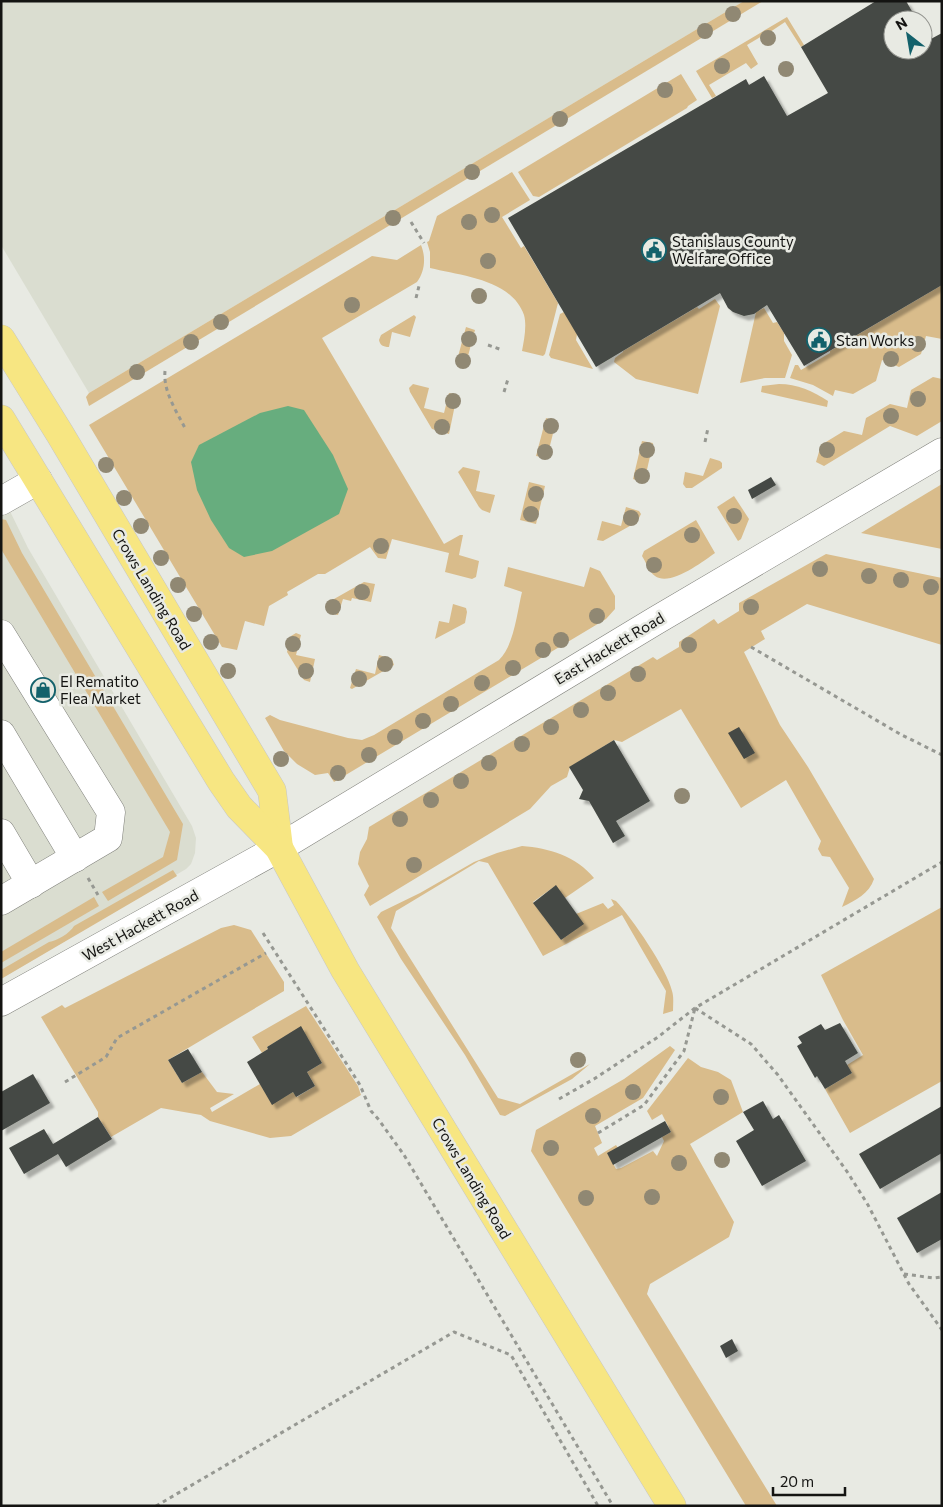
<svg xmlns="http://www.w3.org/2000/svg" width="943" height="1507" viewBox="0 0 943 1507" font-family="Commissioner,sans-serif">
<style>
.built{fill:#daddd0}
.green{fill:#d9bc8b}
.water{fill:#67ad7e}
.building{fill:#454944;filter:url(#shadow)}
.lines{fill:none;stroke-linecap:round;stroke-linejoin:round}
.minor-casing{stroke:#81827c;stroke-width:29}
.major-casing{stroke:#c7c7c6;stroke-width:29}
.path{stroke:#969892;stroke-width:3;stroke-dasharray:4 4;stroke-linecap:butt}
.minor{stroke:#fff;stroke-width:28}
.major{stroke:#f7e682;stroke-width:28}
.tree{fill:#908873}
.labels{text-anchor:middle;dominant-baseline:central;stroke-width:5;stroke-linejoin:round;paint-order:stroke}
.poi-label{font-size:15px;fill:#141412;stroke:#e8eae3;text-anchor:start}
.street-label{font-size:15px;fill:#141412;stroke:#e8eae3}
</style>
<defs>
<filter id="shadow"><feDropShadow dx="4.5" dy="4.5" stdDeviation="1" flood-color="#0004"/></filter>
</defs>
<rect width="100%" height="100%" fill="#e8eae3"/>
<g class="built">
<polygon points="1,1 744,1 89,393 1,245"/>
<polygon points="1,493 28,548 192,826 196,838 195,853 191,864 186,869 1,979"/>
</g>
<g class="green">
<polygon points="744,1 763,1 89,406 86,397 89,393"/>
<polygon points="787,17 804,45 801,47 785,22 770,32 773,38 766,43 762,36 747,45 758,64 751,69 746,63 709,85 716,96 712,98 696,71"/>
<polygon points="681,74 697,100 688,106 687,108 539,197 533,196 518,172"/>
<path d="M512,172L530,200L502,217L521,248L524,246L558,303L545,354L543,356L522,351C524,340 527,326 524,315C511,279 462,276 430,268V252L427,242L429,241L437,216Z"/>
<path d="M421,245C426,257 425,271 417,282L322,338L444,544L460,535H463L459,555L479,561L476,577L472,579L445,572L449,553L392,539L386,559L378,558L370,547L325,574H318L287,592L288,595L269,606L264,626L245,621L237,650L222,647L89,425L372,256L397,260Z"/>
<polygon points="942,285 942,339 926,336 921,354 899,367 882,360 876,381 853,394 835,390 833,396 813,385 790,378 795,365 798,365 801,370 830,353 830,351"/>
<polygon points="715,299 720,306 698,394 636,379 614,362 615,358 623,352 623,351 697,307 699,309"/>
<polygon points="764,308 773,323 777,322 784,333 784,341 792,355 785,378 765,378 740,383 756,312"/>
<polygon points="564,312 577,334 576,340 593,369 551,358 549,355 560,314"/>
<path d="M414,315L416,317L410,337L392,332L389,347C383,347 380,345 379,340L381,335Z"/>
<polygon points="466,327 475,330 465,367 456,364"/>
<polygon points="933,377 942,379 942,421 917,436 890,426 824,466 816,462 821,445 844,431 862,435 866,418 890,404 907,408 911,390"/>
<polygon points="413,384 429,388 424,408 444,413 449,393 457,395 449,434 432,429 410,392 409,388"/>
<path d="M779,384C797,384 813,391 828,401L827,407L761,392L762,386Z"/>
<polygon points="546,418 556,421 547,458 536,456"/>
<polygon points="642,441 653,443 644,483 633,479"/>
<polygon points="710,458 720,461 722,463 722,468 692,488 686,488 683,484 685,472 703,476"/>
<polygon points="463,467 480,471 476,491 495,495 490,513 482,510 479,507 458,472"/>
<polygon points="529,482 545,486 536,524 520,520"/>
<polygon points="942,484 942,549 861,533"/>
<polygon points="734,496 749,519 741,539 738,541 717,507"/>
<polygon points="626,507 639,511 641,514 637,522 603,541 597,540 602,521 621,526"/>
<polygon points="1,519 6,520 22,553 183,824 177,860 108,901 102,892 163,857 170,832 1,549"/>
<path d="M696,520L715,553C702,562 670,587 655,576C649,572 646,562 642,556L644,551Z"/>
<path d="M826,554L942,578V645L807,604L761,631L765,639L744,652L780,725L808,767L874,879C869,894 856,900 842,907L849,888L830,857L822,856L818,849L821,841L786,780L741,808L681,709L622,742L614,740L570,767L567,777L551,786L530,809L370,906L364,895L369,886L358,864L360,852L367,839L369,827L653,657L657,660L679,647V642L714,619L718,624L739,611V603Z"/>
<path d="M508,567L584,587L590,567L600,571L615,596V609L606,619L334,782L328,773L315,775L297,764L284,751L265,718L270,715L280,720L348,738L362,740L374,735L499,660C514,646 517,612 522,592L504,586Z"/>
<polygon points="364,582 375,584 371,602 352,598 351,601 343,599 338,615 329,613 327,610 327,603"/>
<polygon points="453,604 466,608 467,612 465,623 435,639 439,621 449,623"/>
<polygon points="296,633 301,635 296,655 315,659 310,682 304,680 287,652 291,636"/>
<polygon points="379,655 392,659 394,665 352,689 350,688 356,669 375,674"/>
<path d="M522,846C549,848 576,856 594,878L565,898L555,886L533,902L561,940L583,924L576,914L603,903L608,909L614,905L611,899L616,901C632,918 667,969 672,991C674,997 673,1004 673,1011L663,1014L666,991L622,915L543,956L488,863L479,861L396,911L391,928L498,1098L520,1104L590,1064L572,1079L505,1116L500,1115L465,1055L401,959L377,917L381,912L420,893L474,862L497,853Z"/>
<path d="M173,870L177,876L1,979V970L49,942C57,941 70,933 74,926Z"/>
<polygon points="94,897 99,906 1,963 1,952"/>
<polygon points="942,907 942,1081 850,1133 825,1089 852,1073 847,1065 863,1055 843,1020 821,975"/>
<polygon points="234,925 251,930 284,982 284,991 168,1060 182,1083 202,1072 217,1092 234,1094 210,1108 212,1112 260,1084 272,1104 293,1092 297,1097 315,1086 307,1072 322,1063 301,1027 267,1047 268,1049 262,1053 252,1037 306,1006 358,1086 361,1095 291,1136 270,1138 210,1121 201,1115 161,1108 111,1137 98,1117 98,1112 41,1017 62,1005 65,1008 221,928"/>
<polygon points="670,1046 675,1050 643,1098 595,1126 602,1143 594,1148 598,1156 616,1145 618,1148 608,1154 616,1169 621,1168 653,1151 657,1156 664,1141 662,1137 671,1132 662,1114 652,1120 647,1111 688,1058 701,1067 718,1072 731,1080 743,1112 690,1144 734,1222 729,1237 650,1284 647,1294 777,1506 746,1506 531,1151 536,1130 624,1079"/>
</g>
<polygon class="water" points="288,406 304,410 333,455 348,489 339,514 272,551 244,557 229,548 211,520 197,490 191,462 199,445 260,413"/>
<g class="building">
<polygon points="876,1 906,1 917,20 893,20 893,50 923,50 923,30 929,40 942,33 942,285 804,366 767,305 754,314 744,316 733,312 728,308 720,293 596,367 508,218 746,79 749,85 764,76 787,116 828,93 801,47"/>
<polygon points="771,477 776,485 752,499 748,490"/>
<polygon points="739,727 755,753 744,759 728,733"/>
<polygon points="614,740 650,801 616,821 625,836 613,843 589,801 579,799 583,790 569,767"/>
<polygon points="556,885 584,924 561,940 533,903"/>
<polygon points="840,1023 858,1053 845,1061 852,1073 825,1089 817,1076 815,1078 797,1046 802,1043 798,1037 821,1024 825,1030"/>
<polygon points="301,1026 322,1063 307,1072 315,1086 296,1097 293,1092 272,1105 247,1062 268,1049 267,1047"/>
<polygon points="188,1049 202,1072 182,1083 168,1060"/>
<polygon points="33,1074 50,1103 1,1131 1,1092"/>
<polygon points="763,1101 773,1119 779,1115 806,1161 762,1186 736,1141 754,1130 743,1112"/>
<polygon points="942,1106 942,1153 880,1189 859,1154"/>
<polygon points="98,1117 112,1139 66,1167 58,1154 24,1174 9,1148 44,1129 53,1144"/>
<polygon points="665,1121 671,1132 613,1165 607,1153"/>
<polygon points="942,1192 942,1239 917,1253 897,1218"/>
<polygon points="732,1339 738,1351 726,1358 720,1346"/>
</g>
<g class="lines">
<defs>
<g id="minor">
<polyline points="1,501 38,480"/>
<polyline points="1,634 111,812 108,838 1,901"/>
<polyline points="1,734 75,858"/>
<polyline points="1,833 31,884"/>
<polyline points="1,1002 279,848 655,621 942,452"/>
</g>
<g id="major">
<polyline points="1,339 60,434 272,791 279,848"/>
<polyline points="1,419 221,781 239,807 279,848 345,970 672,1506"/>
</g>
</defs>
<use href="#minor" class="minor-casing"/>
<use href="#major" class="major-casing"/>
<g class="path">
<polyline points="411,222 424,243"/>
<polyline points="416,298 419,286"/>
<polyline points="488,345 502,350"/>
<path d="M165,371C163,392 177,412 186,430"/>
<polyline points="504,392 508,379"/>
<polyline points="705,442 708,428"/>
<polyline points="751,647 900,734 942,755"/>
<polyline points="88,878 98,895"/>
<polyline points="263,933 360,1085 371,1111 379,1120 404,1155 613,1506"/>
<polyline points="695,1008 751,1044 778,1075 848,1173 868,1205 909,1284 942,1330"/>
<polyline points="65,1082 106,1057 117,1038 266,953"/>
<polyline points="559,1099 594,1079 658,1037 695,1008 942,862"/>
<polyline points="598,1133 644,1105 684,1051 695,1008"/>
<polyline points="904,1274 934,1278 942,1277"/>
<polyline points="156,1506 454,1332 511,1355 598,1506"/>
</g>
<use href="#minor" class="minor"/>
<use href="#major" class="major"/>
</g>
<g class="tree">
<circle cx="733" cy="14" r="8"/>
<circle cx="705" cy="31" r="8"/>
<circle cx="768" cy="38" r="8"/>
<circle cx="722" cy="66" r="8"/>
<circle cx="786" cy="69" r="8"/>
<circle cx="665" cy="90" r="8"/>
<circle cx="560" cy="119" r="8"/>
<circle cx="472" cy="172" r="8"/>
<circle cx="492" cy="215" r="8"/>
<circle cx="393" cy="218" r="8"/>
<circle cx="469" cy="222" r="8"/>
<circle cx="488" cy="261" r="8"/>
<circle cx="479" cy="296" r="8"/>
<circle cx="352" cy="305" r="8"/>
<circle cx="221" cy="322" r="8"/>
<circle cx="469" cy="339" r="8"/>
<circle cx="191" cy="342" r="8"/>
<circle cx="918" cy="344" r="8"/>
<circle cx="891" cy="359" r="8"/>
<circle cx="463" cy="361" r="8"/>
<circle cx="137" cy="372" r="8"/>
<circle cx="918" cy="399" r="8"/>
<circle cx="453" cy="401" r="8"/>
<circle cx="891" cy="416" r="8"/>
<circle cx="551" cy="426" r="8"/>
<circle cx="442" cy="427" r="8"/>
<circle cx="647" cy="450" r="8"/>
<circle cx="827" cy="450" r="8"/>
<circle cx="545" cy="452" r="8"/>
<circle cx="106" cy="465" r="8"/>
<circle cx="642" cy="476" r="8"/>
<circle cx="536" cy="494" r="8"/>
<circle cx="124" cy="498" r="8"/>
<circle cx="531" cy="514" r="8"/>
<circle cx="734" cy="516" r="8"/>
<circle cx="631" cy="518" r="8"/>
<circle cx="141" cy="526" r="8"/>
<circle cx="692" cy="535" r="8"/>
<circle cx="381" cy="546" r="8"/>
<circle cx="161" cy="558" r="8"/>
<circle cx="654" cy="565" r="8"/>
<circle cx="820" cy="569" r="8"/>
<circle cx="869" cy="576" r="8"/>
<circle cx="901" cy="580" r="8"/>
<circle cx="178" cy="585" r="8"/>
<circle cx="931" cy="587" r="8"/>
<circle cx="362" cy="592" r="8"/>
<circle cx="333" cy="607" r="8"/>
<circle cx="751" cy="607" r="8"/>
<circle cx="194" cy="614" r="8"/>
<circle cx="597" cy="616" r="8"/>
<circle cx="561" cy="640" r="8"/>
<circle cx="211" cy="642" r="8"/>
<circle cx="293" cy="644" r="8"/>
<circle cx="689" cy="645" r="8"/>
<circle cx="543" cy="650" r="8"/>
<circle cx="385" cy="664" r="8"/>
<circle cx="513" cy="668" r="8"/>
<circle cx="228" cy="671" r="8"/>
<circle cx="306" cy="671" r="8"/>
<circle cx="638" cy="674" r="8"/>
<circle cx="359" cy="679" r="8"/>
<circle cx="482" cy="683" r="8"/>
<circle cx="608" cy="693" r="8"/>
<circle cx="451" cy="704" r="8"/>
<circle cx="581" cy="710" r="8"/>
<circle cx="423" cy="721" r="8"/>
<circle cx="551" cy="727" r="8"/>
<circle cx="395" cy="737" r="8"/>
<circle cx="522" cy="744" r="8"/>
<circle cx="369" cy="755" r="8"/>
<circle cx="281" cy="759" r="8"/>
<circle cx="489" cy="763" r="8"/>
<circle cx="338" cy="773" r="8"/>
<circle cx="461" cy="781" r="8"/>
<circle cx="682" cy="796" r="8"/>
<circle cx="431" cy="800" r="8"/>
<circle cx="400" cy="819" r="8"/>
<circle cx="414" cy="865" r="8"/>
<circle cx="578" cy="1060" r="8"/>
<circle cx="633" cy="1092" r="8"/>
<circle cx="721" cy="1097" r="8"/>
<circle cx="593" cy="1116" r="8"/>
<circle cx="551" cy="1148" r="8"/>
<circle cx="722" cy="1160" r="8"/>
<circle cx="679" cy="1163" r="8"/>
<circle cx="652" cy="1197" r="8"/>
<circle cx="586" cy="1198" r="8"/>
</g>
<defs>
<symbol id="civic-ring" viewBox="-11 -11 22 22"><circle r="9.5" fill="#e8eae3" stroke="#13616b" stroke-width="1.5"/><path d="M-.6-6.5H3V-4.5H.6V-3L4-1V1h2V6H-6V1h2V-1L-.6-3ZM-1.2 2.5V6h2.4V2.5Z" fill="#13616b"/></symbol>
<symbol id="shop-ring" viewBox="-11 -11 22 22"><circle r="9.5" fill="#e8eae3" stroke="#13616b" stroke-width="1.5"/><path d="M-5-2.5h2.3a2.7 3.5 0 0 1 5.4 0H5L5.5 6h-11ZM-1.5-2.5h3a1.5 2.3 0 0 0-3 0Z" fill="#13616b"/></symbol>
</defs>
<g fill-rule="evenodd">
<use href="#civic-ring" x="640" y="236" width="28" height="28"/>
<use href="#civic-ring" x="805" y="326" width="28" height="28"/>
<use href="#shop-ring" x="29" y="676" width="28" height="28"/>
</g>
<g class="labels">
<g class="poi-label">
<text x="672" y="241">Stanislaus County<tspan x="672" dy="17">Welfare Office</tspan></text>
<text x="836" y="340">Stan Works</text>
<text x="60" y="681">El Rematito<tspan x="60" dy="17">Flea Market</tspan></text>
</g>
<g class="street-label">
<text transform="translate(152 589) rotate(59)">Crows Landing Road</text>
<text transform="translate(609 648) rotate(-31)">East Hackett Road</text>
<text transform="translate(140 925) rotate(-29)">West Hackett Road</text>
<text transform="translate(472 1178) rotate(59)">Crows Landing Road</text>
</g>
</g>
<rect width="943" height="1507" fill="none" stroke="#141412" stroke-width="5"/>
<g transform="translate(908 35) rotate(329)"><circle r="24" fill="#e8eae3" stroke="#93948f"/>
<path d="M0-4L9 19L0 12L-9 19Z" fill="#13616b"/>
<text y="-8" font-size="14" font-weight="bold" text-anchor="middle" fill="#141412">N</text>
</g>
<path d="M773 1487v8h72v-8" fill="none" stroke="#141412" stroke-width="2.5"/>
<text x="780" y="1487" font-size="15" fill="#141412" stroke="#e8eae3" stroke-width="4" paint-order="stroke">20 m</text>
</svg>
